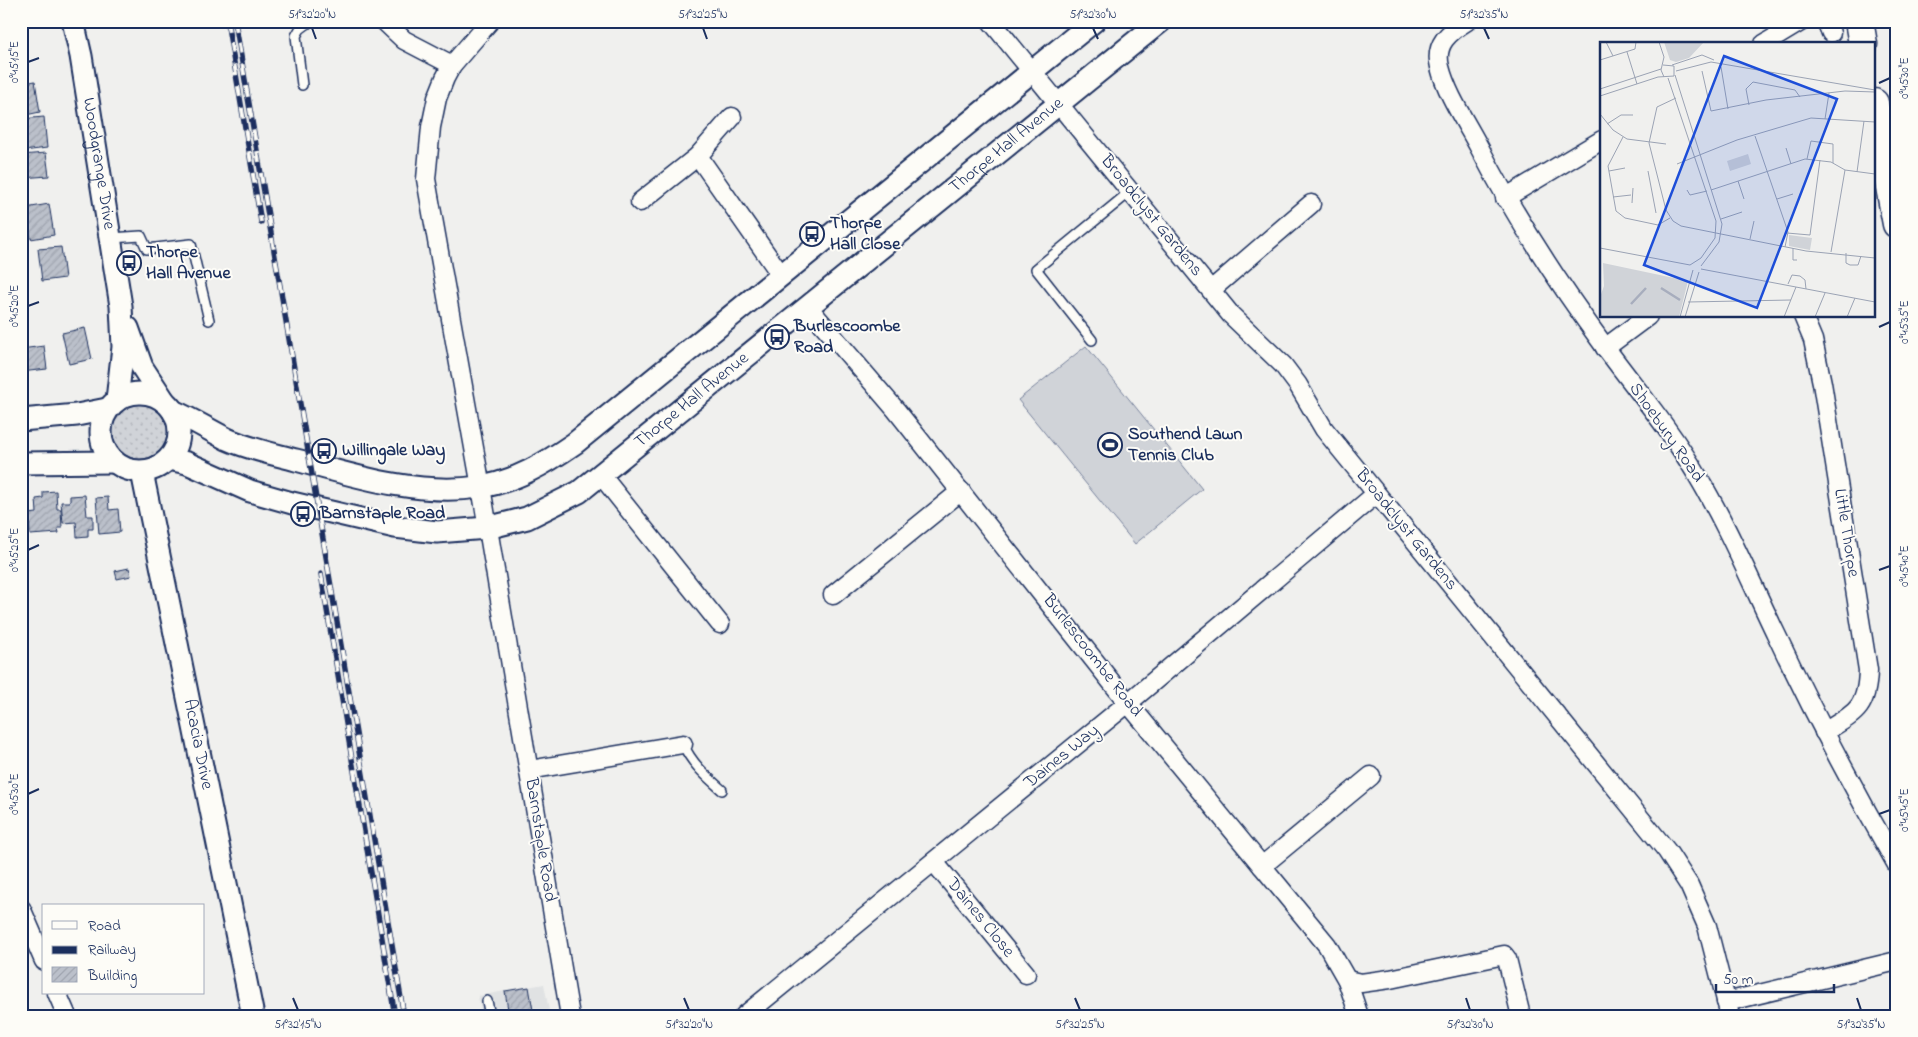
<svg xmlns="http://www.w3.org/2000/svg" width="1918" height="1037" viewBox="0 0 1918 1037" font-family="'Indie Flower',sans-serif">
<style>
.built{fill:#e0e2e3}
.grass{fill:url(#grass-dots);stroke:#76819b}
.garden{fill:#d0d3d8;stroke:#76819b}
.building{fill:url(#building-hatch);stroke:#1b2f5e}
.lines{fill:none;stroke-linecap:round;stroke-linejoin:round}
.service-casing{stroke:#1b2f5e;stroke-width:12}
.minor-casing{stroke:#1b2f5e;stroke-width:21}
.tertiary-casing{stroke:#1b2f5e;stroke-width:25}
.primary-casing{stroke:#1b2f5e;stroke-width:31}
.service{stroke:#fdfcf7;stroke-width:9}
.minor{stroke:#fdfcf7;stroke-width:18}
.tertiary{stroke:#fdfcf7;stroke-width:21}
.primary{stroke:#fdfcf7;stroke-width:28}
.rail-casing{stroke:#1b2f5e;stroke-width:5.5}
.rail{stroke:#fdfcf7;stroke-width:4;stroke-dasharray:11;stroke-linecap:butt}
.ticks{fill:none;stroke:#1b2f5e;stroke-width:2}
.labels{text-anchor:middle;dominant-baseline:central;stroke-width:4;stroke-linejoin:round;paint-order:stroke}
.street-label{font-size:18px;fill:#1b2f5e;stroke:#fdfcf7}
.poi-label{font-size:18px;font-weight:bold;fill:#1b2f5e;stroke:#fdfcf7;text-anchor:start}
.inset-river{fill:none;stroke:#a7adbd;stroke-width:2.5}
.inset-road{fill:none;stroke:#9ba3b4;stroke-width:1}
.view{fill:#1d4ed8;fill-opacity:0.15;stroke:#1d4ed8;stroke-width:2.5}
.inset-edge{fill:none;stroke:#1b2f5e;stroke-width:2.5}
.neatline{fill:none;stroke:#1b2f5e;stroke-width:2}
.ticks-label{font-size:12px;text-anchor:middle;fill:#1b2f5e}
</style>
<defs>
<pattern id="grass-dots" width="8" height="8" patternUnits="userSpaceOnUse" patternTransform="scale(1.25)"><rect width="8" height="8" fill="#d0d3d8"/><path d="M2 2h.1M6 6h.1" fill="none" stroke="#b2b5bc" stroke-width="1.8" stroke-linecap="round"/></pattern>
<pattern id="building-hatch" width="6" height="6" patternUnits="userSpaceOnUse" patternTransform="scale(1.25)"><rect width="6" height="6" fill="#bbc0ca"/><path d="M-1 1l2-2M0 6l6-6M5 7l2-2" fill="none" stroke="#a0a5b0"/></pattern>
</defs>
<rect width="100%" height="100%" fill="#f0f0ee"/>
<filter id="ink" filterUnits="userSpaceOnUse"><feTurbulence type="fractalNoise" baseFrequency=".02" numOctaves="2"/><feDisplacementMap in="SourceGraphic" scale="10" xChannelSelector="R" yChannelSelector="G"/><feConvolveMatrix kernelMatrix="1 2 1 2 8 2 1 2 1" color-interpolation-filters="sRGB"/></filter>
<g filter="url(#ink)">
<polygon class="built" points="544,984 550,1016 482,1016 478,996"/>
<circle class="grass" cx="140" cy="430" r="29"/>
<polygon class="garden" points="1086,346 1202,489 1135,544 1018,400"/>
<g class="building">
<polygon points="35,81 40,112 21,116 21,84"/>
<polygon points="44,117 47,148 24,151 21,119"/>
<polygon points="46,153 49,176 21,178 21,155"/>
<polygon points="49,204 54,235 31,239 26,208"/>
<polygon points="61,247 65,278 42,281 38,249"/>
<polygon points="85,328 92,359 69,364 62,333"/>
<polygon points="44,346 47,369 21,372 21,349"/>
<polygon points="56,491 57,509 61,509 62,528 58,528 59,533 30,535 29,514 37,513 36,499 43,498 43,492"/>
<polygon points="85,495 87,516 93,516 93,529 88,529 88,536 77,537 76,522 63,523 61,502 70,502 70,496"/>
<polygon points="108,497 109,510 118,509 120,532 99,534 96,498"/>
<polygon points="129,568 131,576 117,579 115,571"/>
<polygon points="529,987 534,1016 509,1016 505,991"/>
</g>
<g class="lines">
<defs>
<g id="service">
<polyline points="302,85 296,36 300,29 311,21"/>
<polyline points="111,238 141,236 147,249 191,244 209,320"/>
<polyline points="1092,340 1036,269 1131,191"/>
<path d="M683,744C692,764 706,776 722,790"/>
<polyline points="487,1001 490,1016"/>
</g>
<g id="minor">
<polyline points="384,21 404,40 452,65"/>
<polyline points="490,21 452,65 445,78 437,98 431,127 426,179 481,487 570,1016"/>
<polyline points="991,21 1231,315 1283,365 1298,385 1324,429 1667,851 1689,885 1707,926 1730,1016"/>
<path d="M1467,21C1449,32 1434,44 1440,67C1447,95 1466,122 1479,147C1515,217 1558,283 1605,347C1636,389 1670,429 1697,475C1727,525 1750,580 1776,634C1813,712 1854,790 1897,865"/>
<polyline points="1826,21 1831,33"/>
<polyline points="1764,44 1802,21"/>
<polyline points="732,117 698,156 781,275"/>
<polyline points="1505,198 1602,140"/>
<polyline points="640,202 698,156"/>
<polyline points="1211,290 1311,204"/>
<polyline points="808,307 896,410 1128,703 1327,945 1347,980 1359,1016"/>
<path d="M1803,316L1813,340L1822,383L1868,670C1867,710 1855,713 1824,732"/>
<polyline points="1605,348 1648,316"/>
<polyline points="601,475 720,624"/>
<polyline points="833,595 961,491"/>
<polyline points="529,770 683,744"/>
<polyline points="934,862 1026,974"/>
<polyline points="1262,866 1371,776"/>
<polyline points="21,908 44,961"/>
<polyline points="1347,980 1361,983 1390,979 1504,955 1507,959 1521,1016"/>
<polyline points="57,993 67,1016"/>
<polyline points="1726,1002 1897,961"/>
<polyline points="744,1016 1128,703 1376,494"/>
</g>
<g id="tertiary">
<path id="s1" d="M73,21L81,56L121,306L123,347L117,400"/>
<polyline points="128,328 142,367 165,402"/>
<circle cx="140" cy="432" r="39"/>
<path d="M173,411C192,419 209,430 227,439C249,449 274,454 296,460C355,476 418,496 479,487C515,482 546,463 575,443L1094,21"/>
<polyline points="21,420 77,415 107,409"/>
<path id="s2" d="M169,459L187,463L250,491L292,503L395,527L437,532L487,528L527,518L579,492L1161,21"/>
<polyline points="21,463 114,462"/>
<path id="s3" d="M142,472L253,1016"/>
</g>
<g id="primary">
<polyline points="1859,21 1863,44"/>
<polyline points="1874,103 1897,224"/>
</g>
</defs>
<use href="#service" class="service-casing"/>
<use href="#minor" class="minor-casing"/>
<use href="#tertiary" class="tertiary-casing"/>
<use href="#primary" class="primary-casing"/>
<use href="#service" class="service"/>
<use href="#minor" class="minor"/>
<use href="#tertiary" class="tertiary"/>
<use href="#primary" class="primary"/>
<defs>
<g id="rail">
<polyline points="227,21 261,222"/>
<polyline points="235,21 404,1016"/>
<polyline points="321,574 395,1016"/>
</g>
</defs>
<use href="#rail" class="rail-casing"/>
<use href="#rail" class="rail"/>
</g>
</g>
<path class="ticks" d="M312,28L316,39M703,28L707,39M1093,28L1098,39M1484,28L1489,39M28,62L39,58M1879,83L1890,78M28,306L39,302M1879,327L1890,322M28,550L39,545M1879,570L1890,566M28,794L39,789M1879,814L1890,810M293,998L298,1010M684,998L689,1010M1075,998L1080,1010M1466,998L1470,1010M1857,998L1861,1010"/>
<defs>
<symbol id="bus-ring" viewBox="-11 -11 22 22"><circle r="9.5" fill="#fdfcf7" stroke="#1b2f5e" stroke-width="1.5"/><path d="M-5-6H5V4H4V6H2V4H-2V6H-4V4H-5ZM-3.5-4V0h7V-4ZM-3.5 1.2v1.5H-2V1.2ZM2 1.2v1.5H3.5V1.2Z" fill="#1b2f5e"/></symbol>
<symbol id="stadium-ring" viewBox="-11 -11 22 22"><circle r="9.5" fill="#fdfcf7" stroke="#1b2f5e" stroke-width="1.5"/><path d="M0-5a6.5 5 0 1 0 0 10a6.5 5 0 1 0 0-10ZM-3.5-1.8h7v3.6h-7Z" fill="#1b2f5e"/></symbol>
</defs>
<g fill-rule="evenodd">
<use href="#bus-ring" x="798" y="220" width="28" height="28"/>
<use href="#bus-ring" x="115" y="249" width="28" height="28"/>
<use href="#bus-ring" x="763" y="323" width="28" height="28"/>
<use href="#stadium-ring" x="1096" y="431" width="28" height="28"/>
<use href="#bus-ring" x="310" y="437" width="28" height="28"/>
<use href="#bus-ring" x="289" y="500" width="28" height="28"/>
</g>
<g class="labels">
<g class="street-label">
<text stroke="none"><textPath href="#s2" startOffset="979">Thorpe Hall Avenue</textPath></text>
<text stroke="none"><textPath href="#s1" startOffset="145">Woodgrange Drive</textPath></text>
<text transform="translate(1151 216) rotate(51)">Broadclyst Gardens</text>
<text stroke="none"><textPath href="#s2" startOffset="574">Thorpe Hall Avenue</textPath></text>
<text transform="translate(1666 433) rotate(55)">Shoebury Road</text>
<text transform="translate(1406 530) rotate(51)">Broadclyst Gardens</text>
<text transform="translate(1846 533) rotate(81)">Little Thorpe</text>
<text transform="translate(1092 656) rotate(52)">Burlescoombe Road</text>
<text stroke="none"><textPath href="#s3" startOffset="278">Acacia Drive</textPath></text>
<text transform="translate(1062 757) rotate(-39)">Daines Way</text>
<text transform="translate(540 840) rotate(81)">Barnstaple Road</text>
<text transform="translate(980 918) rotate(51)">Daines Close</text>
</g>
<g class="poi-label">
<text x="830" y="224">Thorpe<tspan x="830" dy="21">Hall Close</tspan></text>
<text x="146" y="253">Thorpe<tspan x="146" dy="21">Hall Avenue</tspan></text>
<text x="794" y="327">Burlescoombe<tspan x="794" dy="21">Road</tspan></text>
<text x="1128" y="435">Southend Lawn<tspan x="1128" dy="21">Tennis Club</tspan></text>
<text x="342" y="451">Willingale Way</text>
<text x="320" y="514">Barnstaple Road</text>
</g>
</g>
<g transform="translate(1600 42)">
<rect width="275" height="275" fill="#f0f0ee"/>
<path d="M64,0H104L89,16L76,20L70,18ZM189,193L212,196L210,208L189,204ZM3,221L88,239L79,275H0V255L4,244Z" fill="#d0d3d8"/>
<path d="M148,112L151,122L130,129L127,119Z" fill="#d0d3d8"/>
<path class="inset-river" d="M61,246L80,258M31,262L46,246"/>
<path class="inset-road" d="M6,0L13,14M59,0L64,15L61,28L64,35M27,10L37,42M0,18L35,7L36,0M72,23L102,13L114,18M121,25L128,67M76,29L111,20L275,48M102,29L111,69L166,58L245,49L275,50M75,33L122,182L119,200L101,224M0,47L61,27M0,54L58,35L74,34V24L63,23M76,56L57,65L49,101L66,168L73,179L81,184L206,209L275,216M149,63L146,47L153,40L195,48L200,55M0,72L13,88L27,97L66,102M225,77L229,51M7,82L21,73H33M155,94L188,190L185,205M23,95L8,124L16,169L25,176L58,183L70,176M186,106L191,122M207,117L211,99L233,102V121M77,122L137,98L211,76L275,80M9,129L25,126M48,129L56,171M257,130L264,79M138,139L144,157M87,148L90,153L107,149M111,148L205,117L231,120L245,128L275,132M13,155L31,153M177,157L193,152M32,161L33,146M121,177L142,170M187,191L210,193L220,118M150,197L154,179M0,206L90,223L101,216L115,196L116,179L68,36M193,206V218H197M231,210L245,128M246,211V221L250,223H258L261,214M101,227L275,260M188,242L192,233L200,234L205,238L206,247M88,260L191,258M80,275L93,228M85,275L99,230M184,275L196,245M215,275L225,251M247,275L255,256"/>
<path class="view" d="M124,14L237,57L157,266L44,223Z"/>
<rect width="275" height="275" class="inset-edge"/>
</g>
<rect width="1918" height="1037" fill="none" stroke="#fdfcf7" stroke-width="55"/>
<rect x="42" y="904" width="162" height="90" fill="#fdfcf7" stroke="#a3aaba"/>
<rect x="52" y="921" width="25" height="8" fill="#fdfcf7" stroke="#a3aaba"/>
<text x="88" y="930" font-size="15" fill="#1b2f5e">Road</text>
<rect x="52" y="946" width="25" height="8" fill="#1b2f5e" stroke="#a3aaba"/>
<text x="88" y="954" font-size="15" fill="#1b2f5e">Railway</text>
<rect x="52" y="967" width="25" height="15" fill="url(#building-hatch)" stroke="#a3aaba"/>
<text x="88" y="980" font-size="15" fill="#1b2f5e">Building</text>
<path d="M1716 984v8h118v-8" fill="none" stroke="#1b2f5e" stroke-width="2.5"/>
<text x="1723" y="984" font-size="15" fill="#1b2f5e" stroke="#fdfcf7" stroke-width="4" paint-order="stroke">50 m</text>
<rect x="28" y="28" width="1862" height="982" class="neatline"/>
<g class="ticks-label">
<text x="312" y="18">51°32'20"N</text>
<text x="703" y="18">51°32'25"N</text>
<text x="1093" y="18">51°32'30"N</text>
<text x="1484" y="18">51°32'35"N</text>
<text transform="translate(14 62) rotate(-90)" y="4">0°45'15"E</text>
<text transform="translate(1904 78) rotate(-90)" y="4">0°45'30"E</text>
<text transform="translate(14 306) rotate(-90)" y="4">0°45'20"E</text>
<text transform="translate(1904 322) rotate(-90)" y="4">0°45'35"E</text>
<text transform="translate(14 550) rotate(-90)" y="4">0°45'25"E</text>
<text transform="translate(1904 566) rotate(-90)" y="4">0°45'40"E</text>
<text transform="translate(14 794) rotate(-90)" y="4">0°45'30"E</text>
<text transform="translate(1904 810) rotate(-90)" y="4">0°45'45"E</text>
<text x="298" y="1028">51°32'15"N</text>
<text x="689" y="1028">51°32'20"N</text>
<text x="1080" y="1028">51°32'25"N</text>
<text x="1470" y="1028">51°32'30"N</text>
<text x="1861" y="1028">51°32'35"N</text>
</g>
</svg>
